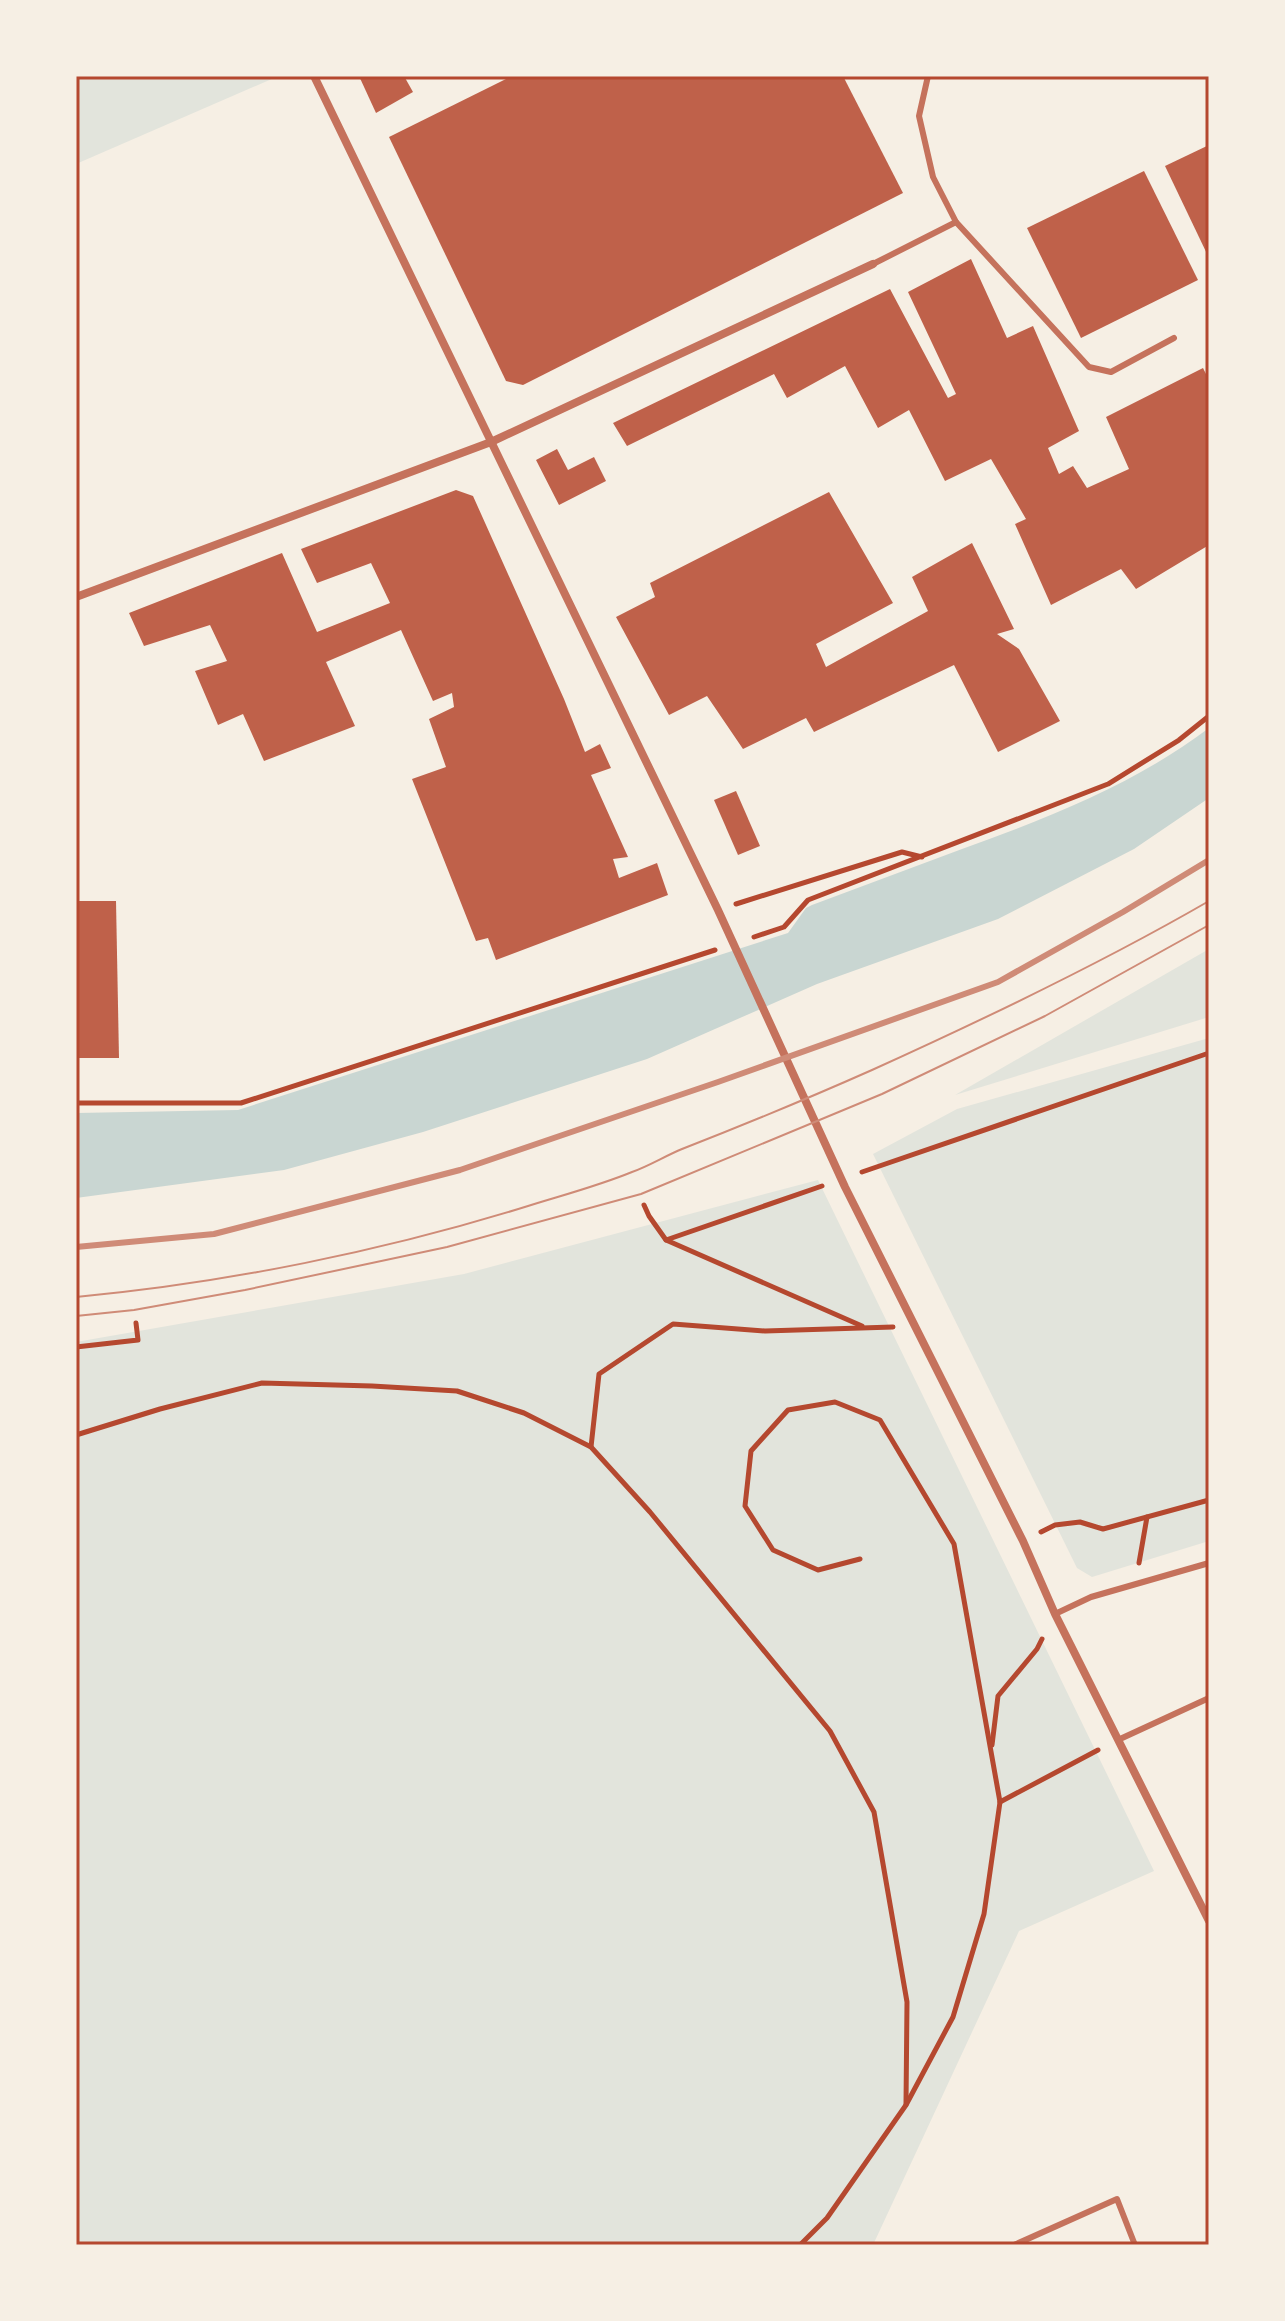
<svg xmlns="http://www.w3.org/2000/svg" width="1285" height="2321" viewBox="0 0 1285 2321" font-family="Overpass,sans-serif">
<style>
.green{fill:#e2e4dc}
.water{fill:#c9d6d2}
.building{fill:#bf614a}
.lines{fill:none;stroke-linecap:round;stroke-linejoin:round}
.path{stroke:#b5482f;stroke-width:5}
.service{stroke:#c5725c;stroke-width:6}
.minor{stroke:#c5725c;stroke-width:8}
.tram{stroke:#cf8b77;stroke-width:2}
.rail{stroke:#cf8b77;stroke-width:6}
.neatline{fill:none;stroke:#b5482f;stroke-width:3}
</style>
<rect width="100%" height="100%" fill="#f6efe4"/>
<g class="green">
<polygon points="76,76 274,76 274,78 76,164"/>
<polygon points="1209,949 1209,1017 955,1095"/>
<polygon points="1209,1038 1209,1541 1092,1577 1077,1568 873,1154 957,1109"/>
<polygon points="818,1180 1154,1871 1019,1931 873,2245 76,2245 76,1342 464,1274"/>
</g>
<path class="water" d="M1209,728V798L1134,849L998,919L817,984L647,1059L423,1132L284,1170L76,1198V1113L238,1110L788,933L806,908L812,905C862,886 912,868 962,849C1048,818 1135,784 1209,728Z"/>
<g class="building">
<polygon points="359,76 404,76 413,92 376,113"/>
<polygon points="512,76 843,76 903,193 523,385 506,381 389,137"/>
<polygon points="1209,145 1209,258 1165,166"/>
<polygon points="1144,171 1198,280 1081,338 1027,228"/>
<polygon points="971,259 1007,338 1033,326 1079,431 1048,448 1059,474 1073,466 1087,488 1129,469 1106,417 1203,368 1209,380 1209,545 1136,589 1121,569 1051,605 1015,524 1026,519 991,459 945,481 909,410 878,428 845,366 787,398 774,374 627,446 613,423 890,289 948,398 956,394 908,292"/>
<polygon points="557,449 568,470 594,457 606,481 559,505 536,460"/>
<polygon points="456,490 473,496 564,699 585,752 600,744 611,768 591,775 628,857 613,859 619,878 657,863 668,895 496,960 488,938 476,941 412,779 446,767 429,719 454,707 452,693 433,701 401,630 326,662 355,726 264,761 243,714 218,725 195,671 227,661 210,625 144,646 129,613 282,553 317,632 390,603 371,563 317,583 301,549"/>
<polygon points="829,492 893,603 816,644 826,667 928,611 912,577 972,543 1014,629 997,634 1019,649 1060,721 998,752 954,665 814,732 806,718 743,749 707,696 669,715 616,617 655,597 650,583"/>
<polygon points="736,791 760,846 738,855 714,800"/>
<polygon points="76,901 116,901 119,1058 76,1058"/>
</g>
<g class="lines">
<g class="path">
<polyline points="736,904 902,852 922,857"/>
<polyline points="754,937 784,927 808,900 1108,784 1179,740 1209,716"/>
<polyline points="76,1103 241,1103 715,950"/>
<polyline points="862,1172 1209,1053"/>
<polyline points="644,1205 649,1216 666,1240 862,1326"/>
<polyline points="666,1240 822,1186"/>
<polyline points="76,1347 138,1340 136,1323"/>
<polyline points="76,1435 160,1409 262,1383 372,1386 457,1391 524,1413 591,1447 650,1512 830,1731 874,1812 907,2002 906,2105"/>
<polyline points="591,1447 599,1374 673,1324 765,1331 893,1327"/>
<polyline points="1041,1532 1055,1525 1080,1522 1103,1529 1209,1500"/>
<polyline points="1139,1563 1147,1517"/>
<polyline points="992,1745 998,1696 1037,1649 1042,1639"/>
<polyline points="1000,1802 1098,1750"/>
<polyline points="800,2245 827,2218 906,2105 953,2017 984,1914 1000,1802 954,1544 880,1420 835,1402 788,1410 751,1451 745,1506 773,1550 818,1570 860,1559"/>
</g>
<g class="service">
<polyline points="928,76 919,116 933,177 956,222 1089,367 1111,372 1174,338"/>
<polyline points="873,264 956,222"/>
<polyline points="1055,1614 1091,1597 1209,1563"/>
<polyline points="1120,1739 1209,1698"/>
<polyline points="1014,2245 1117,2199 1135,2245"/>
</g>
<g class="minor">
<polyline points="314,76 718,910 845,1187 1023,1541 1055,1614 1209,1921"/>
<polyline points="76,597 491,442 873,264"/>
</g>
<g class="tram">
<path d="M76,1297C226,1283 384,1251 528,1206C563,1195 598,1186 632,1172C649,1166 665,1156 682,1149C746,1124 809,1098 872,1070C987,1018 1100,964 1209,901"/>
<polyline points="76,1316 134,1310 245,1290 447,1247 641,1194 882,1094 1045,1016 1209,925"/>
</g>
<polyline class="rail" points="76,1247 214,1234 460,1170 718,1082 998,982 1123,912 1209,860"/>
</g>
<rect width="1285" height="2321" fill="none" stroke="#f6efe4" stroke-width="156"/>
<rect x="78" y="78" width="1129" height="2165" class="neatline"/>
</svg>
